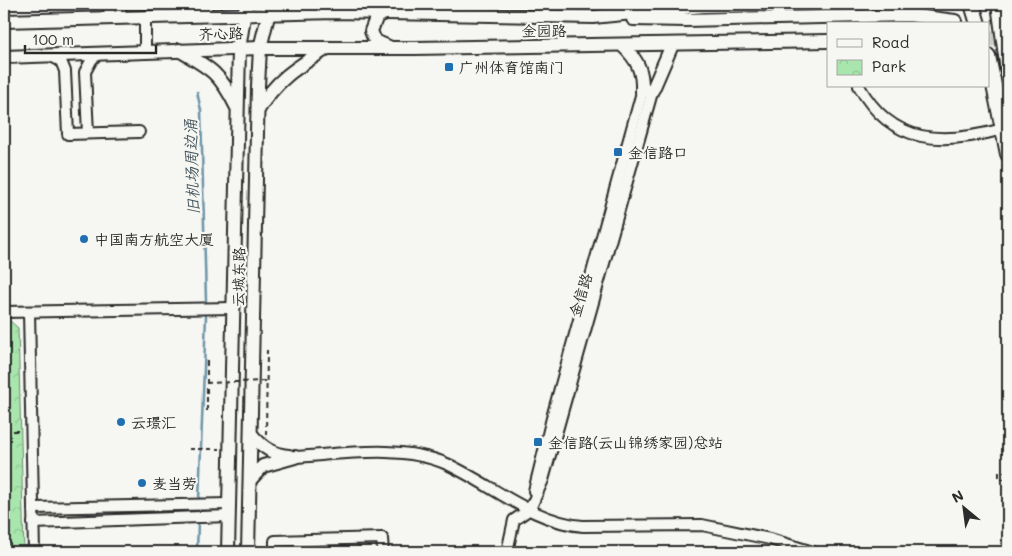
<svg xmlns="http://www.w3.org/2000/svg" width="1012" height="556" viewBox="0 0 1012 556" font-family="Mali,'LXGW WenKai TC',sans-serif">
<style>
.park{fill:url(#park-crowns);stroke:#6a886c}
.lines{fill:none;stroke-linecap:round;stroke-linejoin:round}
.stream{stroke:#6d94a8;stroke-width:2.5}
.major-tunnel{stroke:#cdcdca;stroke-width:12;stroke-dasharray:12 6;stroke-linecap:butt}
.minor-casing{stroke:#2b2b2b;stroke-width:14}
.major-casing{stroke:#2b2b2b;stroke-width:16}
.highway-casing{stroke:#2b2b2b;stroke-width:18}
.path{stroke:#2b2b2b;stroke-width:2;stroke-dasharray:5 4;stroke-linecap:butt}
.minor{stroke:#f6f6f2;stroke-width:10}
.major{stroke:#f6f6f2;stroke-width:12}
.highway{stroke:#f6f6f2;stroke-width:14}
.path-bridge{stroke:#2b2b2b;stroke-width:2;stroke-dasharray:5 4;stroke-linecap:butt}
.poi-dot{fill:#1f6fb2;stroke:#f6f6f2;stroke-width:2}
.labels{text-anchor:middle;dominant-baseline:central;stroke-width:4.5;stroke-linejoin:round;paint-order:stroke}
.street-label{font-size:15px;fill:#2b2b2b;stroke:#f6f6f2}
.poi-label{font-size:15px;fill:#2b2b2b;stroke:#f6f6f2;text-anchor:start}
.water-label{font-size:16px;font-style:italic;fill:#46575f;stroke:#f6f6f2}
</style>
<defs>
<pattern id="park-crowns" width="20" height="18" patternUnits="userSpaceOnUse" patternTransform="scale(1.25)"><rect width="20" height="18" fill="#a8e6ad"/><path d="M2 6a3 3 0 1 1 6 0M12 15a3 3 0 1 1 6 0" fill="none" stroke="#91c595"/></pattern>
</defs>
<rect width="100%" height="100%" fill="#f6f6f2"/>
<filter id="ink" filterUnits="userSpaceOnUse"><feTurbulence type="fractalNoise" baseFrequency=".02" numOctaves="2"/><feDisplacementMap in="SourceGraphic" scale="10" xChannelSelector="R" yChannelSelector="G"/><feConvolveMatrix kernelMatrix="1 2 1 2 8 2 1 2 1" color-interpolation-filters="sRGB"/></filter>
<g filter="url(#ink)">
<polygon class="park" points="10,321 18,328 24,552 4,552 4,322"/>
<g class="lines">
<g class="stream">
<polyline points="197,92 201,110 206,301"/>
<polyline points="199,500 206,316"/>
<polyline points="197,552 198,522"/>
</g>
<polyline class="major-tunnel" points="988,35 1008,53"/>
<defs>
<g id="minor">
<polyline points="109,4 110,18"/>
<polyline points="120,4 121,18"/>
<polyline points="546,4 546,15"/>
<polyline points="145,18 145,52"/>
<polyline points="51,56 61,61 65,71 68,134 139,132"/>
<path d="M859,86C892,146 944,145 1003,129"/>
<polyline points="88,133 85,72 92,59 100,53"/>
<polyline points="4,312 233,308"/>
<polyline points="29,312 34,552"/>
<path d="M295,457C343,454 402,444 447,464C491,484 533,522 583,526L702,525L770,539L813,552"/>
<polyline points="534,491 554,410 642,92"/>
<polyline points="33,508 229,504"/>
<polyline points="530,509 543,480 653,89"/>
<polyline points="33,523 229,516"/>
<polyline points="275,552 275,541 382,538 383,552"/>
<polyline points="507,552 514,520 530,509"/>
</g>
<g id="major">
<polyline points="388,12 377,16 371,31 375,41 389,47"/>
<polyline points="188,16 207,4"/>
<polyline points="633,19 686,20 909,15 955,21"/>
<polyline points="4,21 335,12 593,17 703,6 815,4"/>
<path d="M623,46C638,60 643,72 642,92"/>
<path d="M179,50C210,68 220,73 236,106"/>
<polyline points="4,57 260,48 415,48 828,41"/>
<polyline points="653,89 672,45"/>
<path d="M258,110C277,79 296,68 326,49"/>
<path d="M252,435C262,447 273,455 289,456"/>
<polyline points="250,480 263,466 295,457"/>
<polyline points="228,552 239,49 246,4"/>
<polyline points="248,552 258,86 260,48 271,4"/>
</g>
<g id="highway">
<polyline points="972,4 978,24"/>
<polyline points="999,4 1008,71"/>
<polyline points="988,56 1008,154"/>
</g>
</defs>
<use href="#minor" class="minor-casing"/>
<use href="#major" class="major-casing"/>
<use href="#highway" class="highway-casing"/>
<g class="path">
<polyline points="207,411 207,361"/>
<polyline points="4,431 21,431"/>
<polyline points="266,435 267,350"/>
<polyline points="4,441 8,552"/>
<polyline points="189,449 220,449"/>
<polyline points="1008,472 999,472 999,479 1008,479"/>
</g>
<use href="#minor" class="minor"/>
<use href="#major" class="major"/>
<use href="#highway" class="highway"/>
<polyline class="path-bridge" points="206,383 266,381"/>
</g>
</g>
<g class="poi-dot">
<rect x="444" y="62" width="10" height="10" rx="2.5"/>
<rect x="613" y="147" width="10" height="10" rx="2.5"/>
<circle cx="84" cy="239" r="5"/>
<circle cx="121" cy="422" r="5"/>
<rect x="533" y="437" width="10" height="10" rx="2.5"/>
<circle cx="142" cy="483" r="5"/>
</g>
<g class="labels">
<g class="street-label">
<text x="544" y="30">金园路</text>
<text transform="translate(221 33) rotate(-1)">齐心路</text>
<text transform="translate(238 277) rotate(-89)">云城东路</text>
<text transform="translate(580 295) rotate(-73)">金信路</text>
</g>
<g class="poi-label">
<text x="459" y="67">广州体育馆南门</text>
<text x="628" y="152">金信路口</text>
<text x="94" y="239">中国南方航空大厦</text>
<text x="131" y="422">云璟汇</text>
<text x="548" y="442">金信路(云山锦绣家园)总站</text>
<text x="152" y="483">麦当劳</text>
</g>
<g class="water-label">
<text transform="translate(191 167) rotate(-92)">旧机场周边涌</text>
</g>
</g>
<rect width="1012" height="556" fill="none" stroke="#f6f6f2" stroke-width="20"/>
<rect x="10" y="10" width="992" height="536" fill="none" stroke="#2b2b2b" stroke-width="2" filter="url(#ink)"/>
<rect x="827" y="22" width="162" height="65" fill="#f6f6f2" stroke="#a5a5a2"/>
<rect x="837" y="39" width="25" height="8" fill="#f6f6f2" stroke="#a5a5a2"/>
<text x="872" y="48" font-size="15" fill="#2b2b2b">Road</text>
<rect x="837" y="60" width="25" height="15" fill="url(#park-crowns)" stroke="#a5a5a2"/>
<text x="872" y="72" font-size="15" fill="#2b2b2b">Park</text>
<g transform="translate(964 508) rotate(331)" stroke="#f6f6f2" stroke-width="4" paint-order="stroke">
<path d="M0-4L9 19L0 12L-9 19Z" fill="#2b2b2b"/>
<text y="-8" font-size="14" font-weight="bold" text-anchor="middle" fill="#2b2b2b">N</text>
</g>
<path d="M25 45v8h131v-8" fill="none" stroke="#2b2b2b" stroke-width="2.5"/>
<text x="32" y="45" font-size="15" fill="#2b2b2b" stroke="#f6f6f2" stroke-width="4" paint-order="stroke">100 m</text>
</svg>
